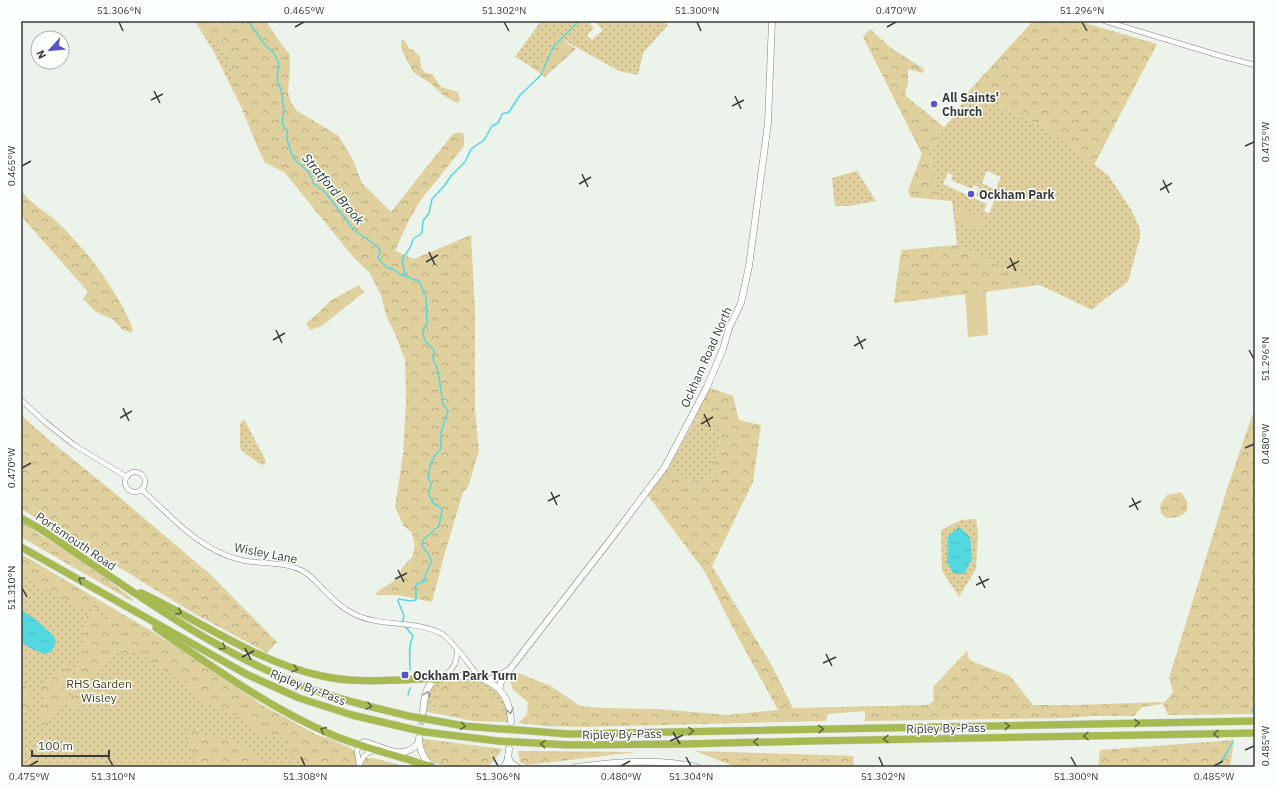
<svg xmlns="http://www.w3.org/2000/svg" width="1276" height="788" viewBox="0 0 1276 788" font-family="'IBM Plex Sans',sans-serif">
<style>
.grass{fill:url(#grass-dots);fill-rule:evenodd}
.forest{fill:url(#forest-crowns)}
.pitch{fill:#e0d09d}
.water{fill:url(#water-ripples)}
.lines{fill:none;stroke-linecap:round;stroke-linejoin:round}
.stream{stroke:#53d8df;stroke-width:1.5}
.secondary-tunnel{stroke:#c8cfc8;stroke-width:6;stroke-dasharray:6 3;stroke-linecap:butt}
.minor-casing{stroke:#7f8680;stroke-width:5.5}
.secondary-casing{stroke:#7f8680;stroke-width:7}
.trunk-casing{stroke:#d0d0d0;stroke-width:8}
.minor{stroke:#fff;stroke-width:4.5}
.secondary{stroke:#fff;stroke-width:6}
.trunk{stroke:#a6ba4f;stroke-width:7}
.trunk-bridge-casing{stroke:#d0d0d0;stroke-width:8;stroke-linecap:butt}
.trunk-bridge{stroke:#a6ba4f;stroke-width:7}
.oneway{stroke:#606941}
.oneway2{stroke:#9c9e9c}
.ticks{fill:none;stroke:#3a3d3a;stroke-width:1.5}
.poi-dot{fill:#5a54cc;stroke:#fafffb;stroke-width:1.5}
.labels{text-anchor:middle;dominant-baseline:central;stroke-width:3;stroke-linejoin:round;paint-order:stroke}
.poi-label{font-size:12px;font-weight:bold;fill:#3a3d3a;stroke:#fafffb;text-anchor:start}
.street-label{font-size:12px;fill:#3a3d3a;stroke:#fafffb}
.park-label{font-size:12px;fill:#4b4019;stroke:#fafffb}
.water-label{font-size:13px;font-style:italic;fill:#203738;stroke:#fafffb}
.neatline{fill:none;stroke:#3a3d3a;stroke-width:1.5}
.ticks-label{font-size:10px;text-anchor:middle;fill:#3a3d3a}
</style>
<defs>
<pattern id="grass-dots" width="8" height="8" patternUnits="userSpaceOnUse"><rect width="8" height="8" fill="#e0d09d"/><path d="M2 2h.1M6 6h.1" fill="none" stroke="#b7aa81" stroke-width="1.8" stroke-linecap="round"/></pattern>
<pattern id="forest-crowns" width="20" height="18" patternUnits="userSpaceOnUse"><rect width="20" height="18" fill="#e0d09d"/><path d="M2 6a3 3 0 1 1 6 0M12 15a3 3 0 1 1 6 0" fill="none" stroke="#b7aa81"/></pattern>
<pattern id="water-ripples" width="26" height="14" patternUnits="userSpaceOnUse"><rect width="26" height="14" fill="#53d8df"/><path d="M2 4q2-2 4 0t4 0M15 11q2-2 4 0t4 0" fill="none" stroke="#49bac0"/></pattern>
</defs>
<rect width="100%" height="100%" fill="#ebf3eb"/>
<g class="grass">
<polygon points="195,21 217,21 218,41 231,68 232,85 242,109 215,54"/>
<polygon points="541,21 593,21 590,24 594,28 587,35 592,40 603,30 594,21 664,21 668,25 643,53 638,75 619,71 558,37 543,62 527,64 515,57"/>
<path d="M968,92L1046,128L1108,175L1132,211L1140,229V238L1128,282L1106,298L1092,310L957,245L952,201L939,200L929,154L944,127L956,114ZM987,171L1001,177L995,190L998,192L989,214L984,211L987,204L943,184L948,173L953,175L951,180L972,189L974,185L979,187L976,196L985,200L986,197L990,199L994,189L982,183Z"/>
<polygon points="857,171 876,201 849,206 835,206 832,178"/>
<polygon points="244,419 266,461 265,464 261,465 242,451 240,447 240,424"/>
<polygon points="695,419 722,429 717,456 710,466 713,478 690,481 668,469"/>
<polygon points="976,519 978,534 976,569 959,597 942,571 941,530 961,520"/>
<polygon points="21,554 153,632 262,705 317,735 332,740 352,749 357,767 21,767"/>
<path d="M468,679C494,682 506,697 509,722H506L502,717L501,708L473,687L451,685L436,706L428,712L425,711C426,705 426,695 429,690C436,677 456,679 468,679Z"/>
<path d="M422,738L425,739L428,745C425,761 459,766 470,767C444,767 426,769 422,738Z"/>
</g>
<g class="forest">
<path d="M195,21H266L279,41L290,55V68L288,92L291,102L296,110L339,136L353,160L362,183L391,212L452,135L458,132L464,134V146L420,201L408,222L395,251L414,259L471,235L475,310V411L479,451L468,487L463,492L444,556L432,602L397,595H375L381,589L397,579L402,568L412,557L415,547L412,533L403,525L395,507L403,454L406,402L405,360L396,336L386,315L381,295L369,272L354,258L285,173L274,167L265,163L257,146L242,109L232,85L231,68L218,41C209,38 199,30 195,21Z"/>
<polygon points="1033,21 1078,21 1157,44 1094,165 1046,128 968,92"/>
<polygon points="870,29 891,48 924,69 923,73 908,69 908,84 905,92 907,97 944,127 929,154 939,200 910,197 908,190 922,154 863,37"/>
<polygon points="558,37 576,49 545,77 527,64 543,62"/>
<polygon points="402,40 406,42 409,49 412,49 420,57 421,67 425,73 432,74 441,87 458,92 460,100 457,103 444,96 430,83 413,72 401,48"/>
<path d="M21,189C28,202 44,210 55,220C80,243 103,272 120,302C125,312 130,320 133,330L131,333L122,329L112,319L96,312L83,299L88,292L21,216Z"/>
<polygon points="957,245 1040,285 894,303 901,250"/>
<polygon points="359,285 364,292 322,326 310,330 306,323 317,314 330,301"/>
<polygon points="707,387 733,396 739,420 761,425 753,482 712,566 772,666 793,708 929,705 934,700 933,687 967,651 968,657 971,661 1010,676 1033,705 1077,705 1160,702 1163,704 1173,692 1169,678 1228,486 1255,407 1255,714 1168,715 1163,704 1142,707 1134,716 1092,716 1065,718 865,721 865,711 828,714 826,721 581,727 548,726 518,723 527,715 528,702 513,690 510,681 518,673 551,686 580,706 602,708 659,709 727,715 778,710 733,628 705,572 646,493 665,467 690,481 713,478 710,466 717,456 722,429 691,417"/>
<polygon points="21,415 48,439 111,490 211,575 277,642 267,653 195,614 84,546 21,509"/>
<path d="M1181,492L1187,501V511C1180,517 1175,518 1166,518L1161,513L1160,505L1167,495Z"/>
<polygon points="21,522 92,568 133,599 132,601 21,537"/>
<path d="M21,554L187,653L262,705L317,735L332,740L352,749L355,753L357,767L303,766L289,753L283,739L279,735L260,734L245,717C234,716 202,703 195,695C191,691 189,685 187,681L175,677L136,651L127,654L117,653L104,666L97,670L93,693L85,706L76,709L68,705L74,684L76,665L82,647L87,616L95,612L106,621L109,620L112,617L92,605L82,609L39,586L29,576L22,579L21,578Z"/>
<path d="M65,664C78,677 69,689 64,703C53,708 51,718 47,728L41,729L37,721C47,708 47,704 40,690L45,680H55L60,670Z"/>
<path d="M21,680C29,691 37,702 25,714L21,712Z"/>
<path d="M451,685C471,685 490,688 500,707C502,712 503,717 506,722L474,721L428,712L436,706L432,696C437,688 443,687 451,685Z"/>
<polygon points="197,731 212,738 227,738 242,746 259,759 267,767 204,767 187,745 190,732"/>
<path d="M425,739L503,749C498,754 492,765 486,767C473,770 424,764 428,745Z"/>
<polygon points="1234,740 1230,767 1098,767 1100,750"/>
<polygon points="518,751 636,752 527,765 520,762"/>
<polygon points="695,751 853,756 854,767 736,767"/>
<polygon points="366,758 373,758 408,767 362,767 362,764"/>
</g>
<g class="pitch">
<polygon points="960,208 985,219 980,231 955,220"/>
<polygon points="986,292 988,335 968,337 965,293"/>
</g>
<g class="water">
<polygon points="959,527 970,537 972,559 964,574 954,574 947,563 948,536"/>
<polygon points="21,610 35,619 54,636 56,642 51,652 44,654 30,648 21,642"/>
</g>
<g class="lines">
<g class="stream">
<path d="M248,21L265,45L274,53L279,64L277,80L281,89L284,111L282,124L287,130V139L292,155L296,161L309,172L314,184L325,192L354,230L377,246C382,251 380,252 378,258L387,268C396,268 396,273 402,275C408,277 413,279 419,281L426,297L427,323L424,329L423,335L426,342L434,350L433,359L438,370L443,404L448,411L441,432V449L435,455L431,463L428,477L431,484L429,495L433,503L440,507L442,511L439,526L423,540L422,546C440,567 426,562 424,582L418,583L415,587L416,591V600L410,601L399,599L398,601L404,616L402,622"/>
<polyline points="405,275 402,260 411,246 413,239 422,233 423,221 429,213 432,199 444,186 451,176 465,162 471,149 484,140 492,126 498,123 502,114 509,112 520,95 541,75 553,47 579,21"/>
<path d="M404,625L413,636C408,646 410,659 410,670"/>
<polyline points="408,695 410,688"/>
<polyline points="1252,711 1255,706"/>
<polyline points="396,767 396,765"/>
<polyline points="1218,767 1233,742"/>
</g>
<polyline class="secondary-tunnel" points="419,734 423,714"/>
<defs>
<g id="minor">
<polyline points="1105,21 1224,57 1255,65"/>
<polyline points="21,400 45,422 74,445 127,477"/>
<circle cx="135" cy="482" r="10"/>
<path d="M141,489C172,517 199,550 241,560C262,565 284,561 303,571C310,575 316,582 321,587C331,597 341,608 354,614C382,628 414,619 442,634C453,641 470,666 479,677"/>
<path d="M443,676C454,669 457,663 457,650"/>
<polyline points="359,765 357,751 359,745"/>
<path d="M359,767C362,757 365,753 375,750"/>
</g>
<g id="secondary">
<polyline points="487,680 497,677 507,671"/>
<polyline points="499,689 501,682 510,669 614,535 665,467 707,387 723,349 729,328 741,303 749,266 768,123 772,21"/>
<path d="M423,712C424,703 424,692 430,685C435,678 444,677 452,676C485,673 510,687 511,722"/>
<path d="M419,738C419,749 424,761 433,767"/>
<path d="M359,745L364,742C383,746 403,763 419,742"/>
<polyline points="508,757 511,763 517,767"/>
<polyline points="504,767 508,760 509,749"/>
<path d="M576,767C617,762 657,758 697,767"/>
</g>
<g id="trunk">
<path d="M21,518L42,530C125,586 207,648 301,685C335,699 373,707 408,716"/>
<polyline points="21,547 246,674 299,698 352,715 407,728"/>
<path d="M141,593C199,620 258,663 322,676C348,682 374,681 401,680C413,680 425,677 437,680"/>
<path d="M156,628C213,667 266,706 330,734C360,747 392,754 422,764L431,766"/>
<polyline points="426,719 464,726 501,729"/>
<polyline points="518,730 568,734 1255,721"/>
<polyline points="425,732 498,741"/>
<polyline points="517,742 569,745 685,744 810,741 1255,733"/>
</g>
</defs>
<use href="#minor" class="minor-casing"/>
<use href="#secondary" class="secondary-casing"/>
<use href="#trunk" class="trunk-casing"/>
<use href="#minor" class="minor"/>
<use href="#secondary" class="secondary"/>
<use href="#trunk" class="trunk"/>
<defs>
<g id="trunk-bridge">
<polyline points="408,716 426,719"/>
<polyline points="407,728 425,732"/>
<polyline points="501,729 518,730"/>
<polyline points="498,741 517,742"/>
</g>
</defs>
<use href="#trunk-bridge" class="trunk-bridge-casing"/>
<use href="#trunk-bridge" class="trunk-bridge"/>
</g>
<defs><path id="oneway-chevron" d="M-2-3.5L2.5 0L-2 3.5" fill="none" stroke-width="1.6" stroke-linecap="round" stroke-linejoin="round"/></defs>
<g class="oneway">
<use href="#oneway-chevron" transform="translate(81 580) rotate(-150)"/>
<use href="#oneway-chevron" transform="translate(179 612) rotate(28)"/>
<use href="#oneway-chevron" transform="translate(223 647) rotate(29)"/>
<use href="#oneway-chevron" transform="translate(295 669) rotate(19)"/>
<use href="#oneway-chevron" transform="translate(369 706) rotate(14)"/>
<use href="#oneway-chevron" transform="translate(1137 723) rotate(-1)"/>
<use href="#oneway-chevron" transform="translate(463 726) rotate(7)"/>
<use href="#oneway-chevron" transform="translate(1007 726) rotate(-1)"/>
<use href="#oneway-chevron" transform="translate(821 729) rotate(-1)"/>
<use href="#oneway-chevron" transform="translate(323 730) rotate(-156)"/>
<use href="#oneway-chevron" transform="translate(691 731) rotate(-1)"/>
<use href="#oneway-chevron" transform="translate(1216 734) rotate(179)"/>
<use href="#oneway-chevron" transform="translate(1086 736) rotate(179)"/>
<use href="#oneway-chevron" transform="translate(886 739) rotate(179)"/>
<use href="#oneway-chevron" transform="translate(756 742) rotate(178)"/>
<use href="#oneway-chevron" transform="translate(543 744) rotate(-176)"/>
</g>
<g class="oneway2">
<use href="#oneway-chevron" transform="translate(427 694) rotate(-74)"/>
<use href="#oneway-chevron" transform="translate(510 711) rotate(77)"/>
</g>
<path class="ticks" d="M119,22L123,31M504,22L509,31M697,22L701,31M1082,22L1087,31M295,27L304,22M887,27L896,22M154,91L160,103M735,96L741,109M151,100L163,94M732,106L744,100M1245,146L1254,142M22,166L31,161M582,174L588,187M1163,180L1169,193M579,184L591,177M1160,190L1172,183M429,252L435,265M1010,258L1016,271M426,262L438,255M1007,268L1019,261M276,330L282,343M857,336L863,349M273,340L285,333M854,346L866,339M1249,350L1254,359M123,408L129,421M704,414L710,427M120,418L132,411M701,424L713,417M1245,448L1254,444M22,468L31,463M551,492L557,505M1132,498L1138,510M548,501L560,495M1129,507L1141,501M398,570L404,582M979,576L985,588M395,579L407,573M976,585L989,579M22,588L27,597M245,648L251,660M826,654L832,666M242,657L254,651M823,663L836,657M673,732L680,744M670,741L683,735M1245,750L1254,746M108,757L113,766M301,757L305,766M493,757L498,766M686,757L691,766M879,757L883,766M1071,757L1076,766M29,766L38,761M621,766L630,761M1214,766L1223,761"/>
<g class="poi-dot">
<circle cx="934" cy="104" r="4"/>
<circle cx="971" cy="194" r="4"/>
<rect x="401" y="671" width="8" height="8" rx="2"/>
</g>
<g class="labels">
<g class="poi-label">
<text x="942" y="97">All Saints'<tspan x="942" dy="14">Church</tspan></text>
<text x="979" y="194">Ockham Park</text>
<text x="413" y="675">Ockham Park Turn</text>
</g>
<g class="street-label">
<text transform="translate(706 357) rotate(-66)">Ockham Road North</text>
<text transform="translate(76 541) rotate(34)">Portsmouth Road</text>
<text transform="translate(266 553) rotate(11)">Wisley Lane</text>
<text transform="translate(308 687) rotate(21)">Ripley By-Pass</text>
<text transform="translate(946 728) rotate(-1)">Ripley By-Pass</text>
<text transform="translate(622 734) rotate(-1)">Ripley By-Pass</text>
</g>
<g class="park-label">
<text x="99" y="683">RHS Garden<tspan x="99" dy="14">Wisley</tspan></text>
</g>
<g class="water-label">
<text transform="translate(333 189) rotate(50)">Stratford Brook</text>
</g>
</g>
<rect width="1276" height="788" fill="none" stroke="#fafffb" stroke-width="44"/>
<g transform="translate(50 50) rotate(243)"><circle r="19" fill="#fafffb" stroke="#adb1ae"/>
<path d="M0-3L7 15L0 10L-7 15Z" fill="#5a54cc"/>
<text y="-6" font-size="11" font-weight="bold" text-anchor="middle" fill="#3a3d3a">N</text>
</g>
<path d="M32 750v6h77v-6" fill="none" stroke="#3a3d3a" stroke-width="2"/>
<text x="38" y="750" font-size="12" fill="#3a3d3a" stroke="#fafffb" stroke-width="3" paint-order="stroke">100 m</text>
<rect x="22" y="22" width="1232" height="744" class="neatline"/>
<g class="ticks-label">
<text x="119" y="14">51.306°N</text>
<text x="304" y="14">0.465°W</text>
<text x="504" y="14">51.302°N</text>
<text x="697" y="14">51.300°N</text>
<text x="896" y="14">0.470°W</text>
<text x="1082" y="14">51.296°N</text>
<text transform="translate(1265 142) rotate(-90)" y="4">0.475°W</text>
<text transform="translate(11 166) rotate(-90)" y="4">0.465°W</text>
<text transform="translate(1265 359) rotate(-90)" y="4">51.296°N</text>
<text transform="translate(1265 444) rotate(-90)" y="4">0.480°W</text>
<text transform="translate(11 468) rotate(-90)" y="4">0.470°W</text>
<text transform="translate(11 588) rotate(-90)" y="4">51.310°N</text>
<text transform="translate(1265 746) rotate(-90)" y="4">0.485°W</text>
<text x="29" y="780">0.475°W</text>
<text x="113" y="780">51.310°N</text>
<text x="305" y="780">51.308°N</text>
<text x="498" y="780">51.306°N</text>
<text x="621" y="780">0.480°W</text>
<text x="691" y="780">51.304°N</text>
<text x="883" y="780">51.302°N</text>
<text x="1076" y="780">51.300°N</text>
<text x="1214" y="780">0.485°W</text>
</g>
</svg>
